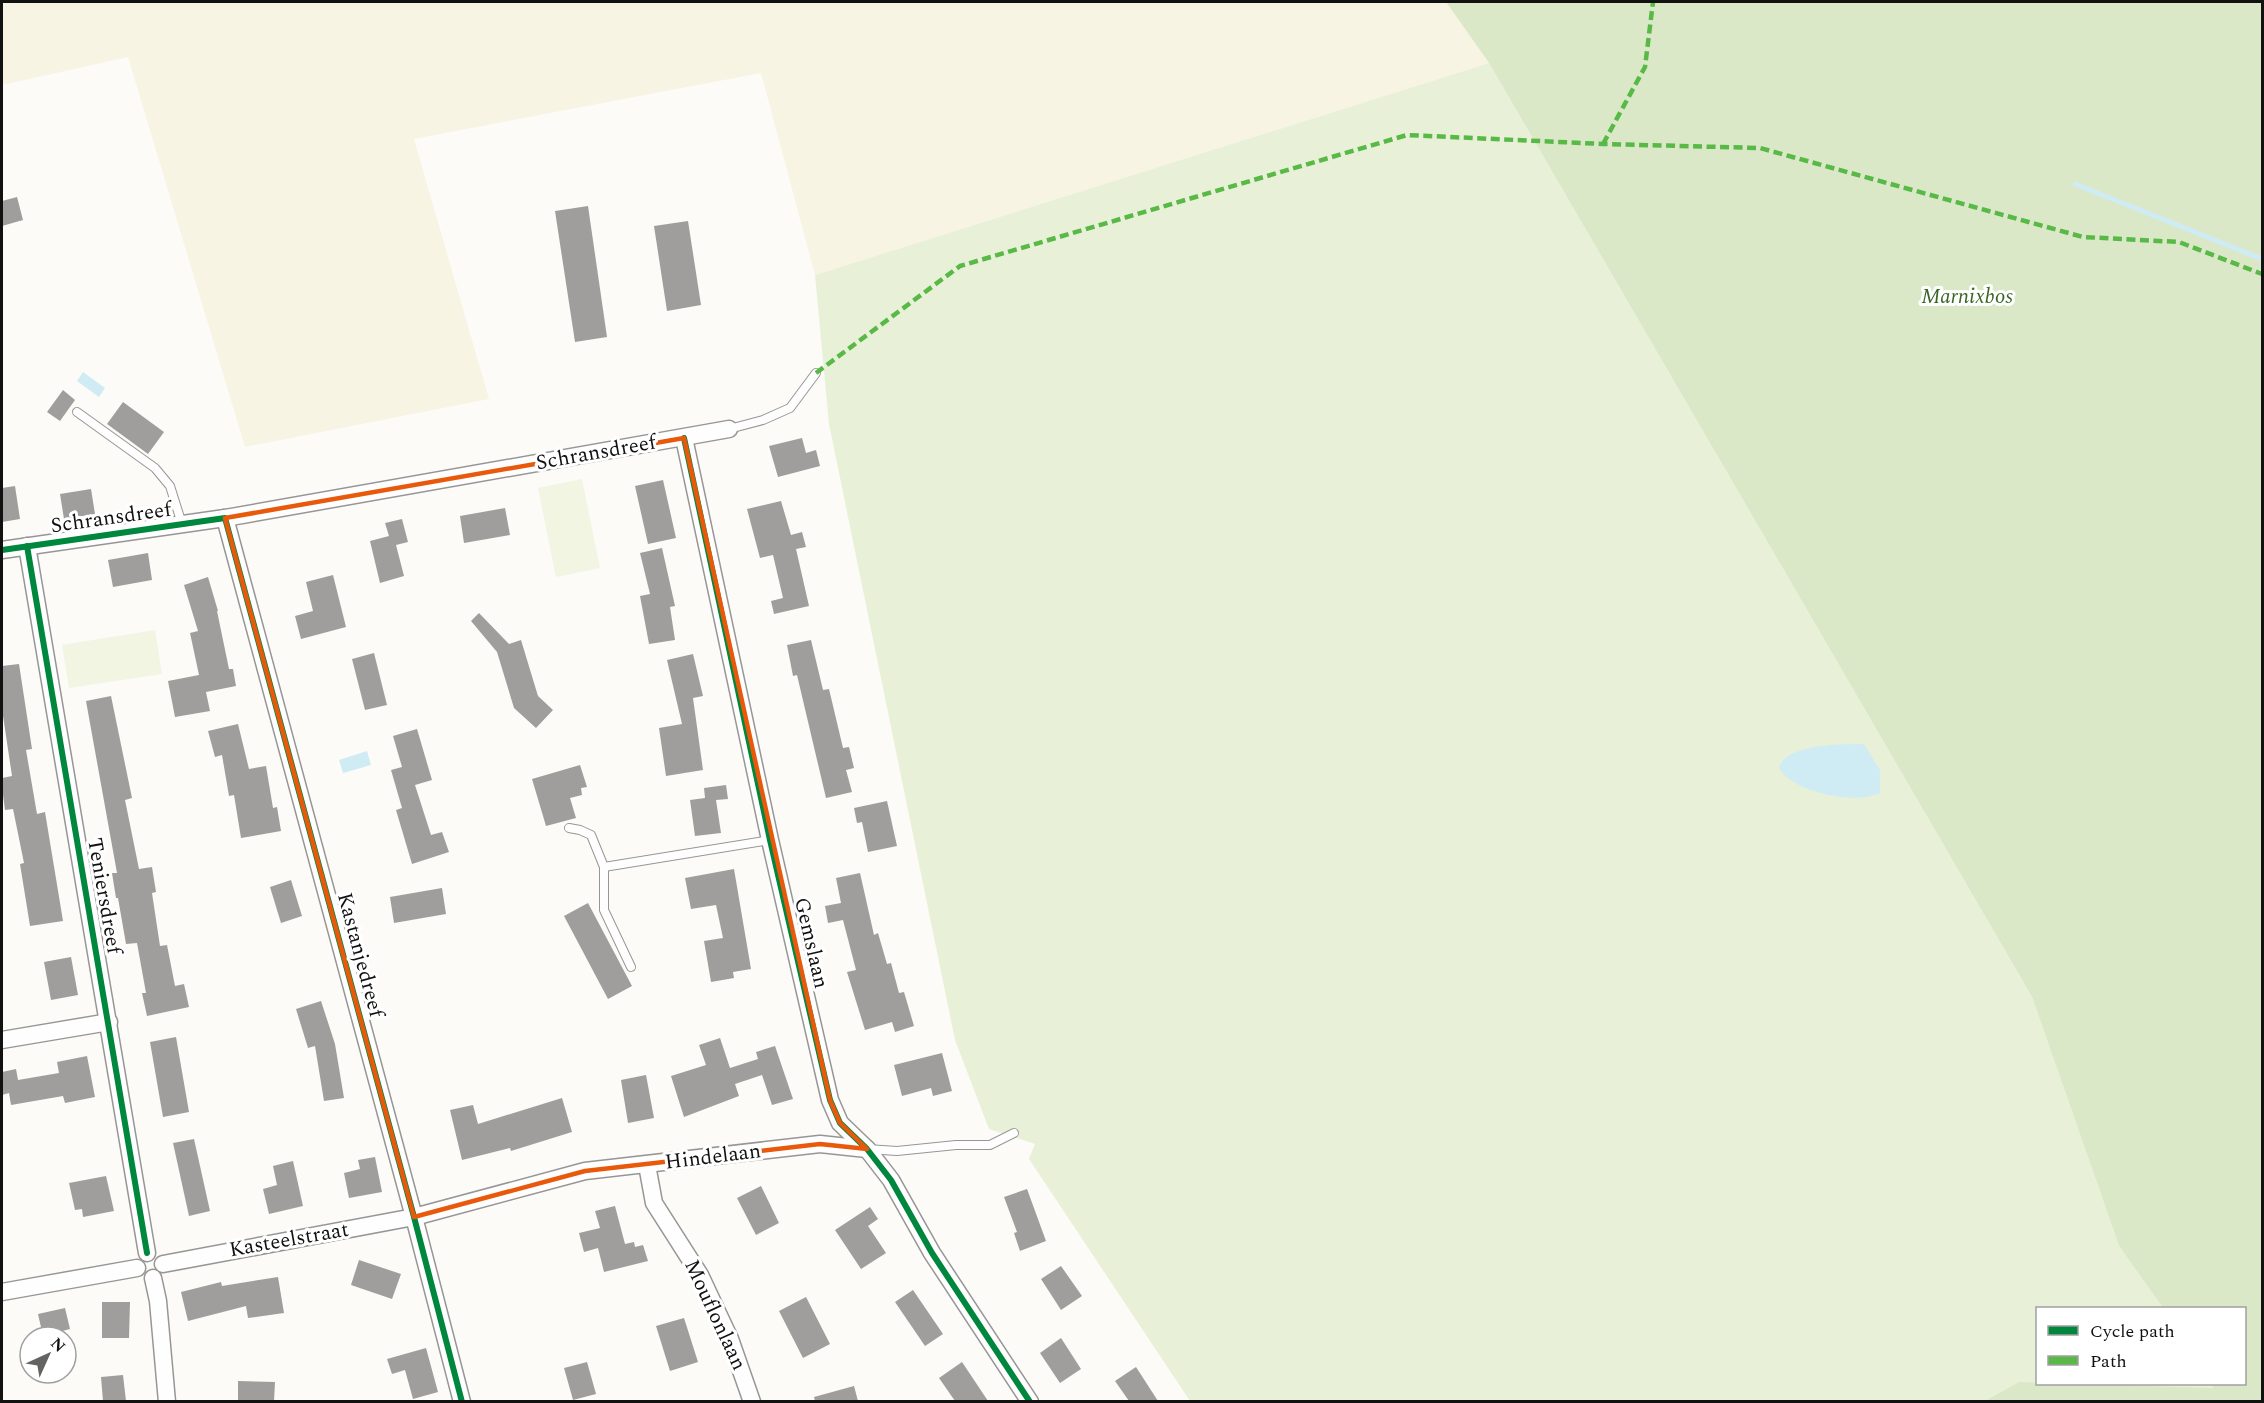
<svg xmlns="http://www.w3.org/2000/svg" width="2264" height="1403" viewBox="0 0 2264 1403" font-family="Spectral,serif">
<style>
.farmland{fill:#f8f4e4}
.green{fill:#e8f1d8}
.forest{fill:#dae8c7}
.pitch{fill:#f1f5e2}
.water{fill:#cfebf4}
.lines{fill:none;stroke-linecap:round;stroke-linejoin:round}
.stream{stroke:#cfebf4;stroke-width:5}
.building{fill:#a09e9c}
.lane-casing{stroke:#979695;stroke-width:10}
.street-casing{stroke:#979695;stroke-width:19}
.lane{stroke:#fffefe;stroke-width:8}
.street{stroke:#fffefe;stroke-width:16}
.quiet{stroke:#58b947;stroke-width:4.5;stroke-dasharray:9 4.5;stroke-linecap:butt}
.cycleway-casing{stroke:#fff;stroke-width:10}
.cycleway{stroke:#00873e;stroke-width:6}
.marked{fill:none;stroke:#e8590c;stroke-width:4.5;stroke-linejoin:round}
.labels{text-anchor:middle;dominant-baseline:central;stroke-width:6;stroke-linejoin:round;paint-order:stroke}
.park-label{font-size:21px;font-style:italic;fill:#386623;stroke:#fff}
.street-label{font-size:21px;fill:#111;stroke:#fff}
</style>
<rect width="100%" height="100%" fill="#fcfbf7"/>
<polygon class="farmland" points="2,2 1446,2 1489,63 815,275 761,73 414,139 489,399 245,447 128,57 2,85"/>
<polygon class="green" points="1489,63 2032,997 2119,1246 2163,1308 2038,1308 2038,1384 2212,1384 2222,1401 1190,1401 1029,1159 1035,1144 989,1129 955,1040 829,424 815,275"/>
<polygon class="forest" points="1446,2 2262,2 2262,1401 1985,1401 2019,1382 2213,1388 2212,1384 2244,1384 2244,1308 2163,1308 2119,1246 2032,997 1489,63"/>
<g class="pitch">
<polygon points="582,479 600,568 556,577 538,488"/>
<polygon points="155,630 162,674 69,688 62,645"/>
</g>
<g class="water">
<polygon points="83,372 105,388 99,397 77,381"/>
<path d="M1864,744L1880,770V793C1857,805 1791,793 1779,767C1786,744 1844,744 1864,744Z"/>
<polygon points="367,751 371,765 343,773 339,760"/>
</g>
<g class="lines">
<polyline class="stream" points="2075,184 2262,259"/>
</g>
<g class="building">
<polygon points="17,197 23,220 2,226 2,201"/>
<polygon points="588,206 607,337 575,342 555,211"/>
<polygon points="688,221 701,305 667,311 654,226"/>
<polygon points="63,390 75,400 60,421 47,412"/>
<polygon points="123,402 164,432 148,454 107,424"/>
<polygon points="802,438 806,453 816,450 820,466 778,477 769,446"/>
<polygon points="663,480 676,538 648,544 635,486"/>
<polygon points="15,486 20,519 2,522 2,488"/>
<polygon points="91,489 95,514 64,519 60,494"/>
<polygon points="781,501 791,535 802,532 806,547 796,549 809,606 774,614 771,601 783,598 773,555 760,558 747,509"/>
<polygon points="505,508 510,535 464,543 460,516"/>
<polygon points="402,519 408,542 396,545 404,576 380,583 370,541 389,536 385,523"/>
<polygon points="662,548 675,606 670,607 675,640 649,644 640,596 650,594 640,553"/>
<polygon points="148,553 152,580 113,587 108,560"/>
<polygon points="333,575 346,627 301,639 295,616 313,611 306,582"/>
<polygon points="208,577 218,611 217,611 229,669 233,669 236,686 206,692 210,711 175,717 168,681 199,675 190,633 198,631 184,585"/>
<polygon points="479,613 509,644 521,640 538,696 553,710 536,728 514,708 497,652 471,621"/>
<polygon points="811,640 823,690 829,689 843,748 849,747 854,768 846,770 852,792 826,798 797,675 793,676 787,645"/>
<polygon points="374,653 387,705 365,710 352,659"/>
<polygon points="693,654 703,696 693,698 703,770 666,776 659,728 682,724 667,660"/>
<polygon points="19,664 32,749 26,750 37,814 45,812 63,921 30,926 20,864 24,863 13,809 5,810 2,787 2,778 12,776 2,709 2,666"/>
<polygon points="111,696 132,798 125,800 139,869 152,867 156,892 152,893 160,946 167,945 175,986 184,984 189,1007 147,1016 142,993 146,993 137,943 126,944 118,898 116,898 112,873 117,873 86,701"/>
<polygon points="238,724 249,769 266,766 273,808 277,807 281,831 241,838 234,795 229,796 222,755 215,757 208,731"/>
<polygon points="417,729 432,780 415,785 431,835 442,832 449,852 412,864 396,810 402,808 391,770 402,767 393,736"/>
<polygon points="580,765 587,787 581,788 582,795 570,798 576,818 546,826 532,779"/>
<polygon points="726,785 728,799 716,800 721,833 695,836 690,800 705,798 704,788"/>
<polygon points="887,801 897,846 868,852 862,822 857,823 854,808"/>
<polygon points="734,869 751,969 733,972 734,978 711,982 704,941 723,938 716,905 691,909 685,878"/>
<polygon points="860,873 874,935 878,933 887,964 891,963 899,993 904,992 914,1026 895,1032 892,1022 865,1030 847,972 856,970 843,920 828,923 825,906 841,903 836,878"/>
<polygon points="291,880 302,916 281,923 270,887"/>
<polygon points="442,888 446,914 394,923 390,897"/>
<polygon points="588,903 632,986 608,999 564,916"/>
<polygon points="71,957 78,995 51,1000 44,962"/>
<polygon points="321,1001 335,1044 344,1098 324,1101 315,1046 308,1048 296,1009"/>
<polygon points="176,1037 189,1112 163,1117 150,1042"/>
<polygon points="720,1038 730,1068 758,1059 756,1052 775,1046 793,1099 772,1105 762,1075 735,1084 739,1096 684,1117 671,1076 706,1065 699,1045"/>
<polygon points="942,1053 952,1091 933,1096 931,1088 902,1096 894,1065"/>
<polygon points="87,1056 95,1097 65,1103 63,1096 11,1105 9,1093 2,1095 2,1072 16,1069 18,1080 59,1073 57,1062"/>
<polygon points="646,1075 654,1118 628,1123 621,1080"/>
<polygon points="562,1098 572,1132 511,1151 510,1148 462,1160 450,1110 473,1105 478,1124"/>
<polygon points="194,1139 210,1211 189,1216 173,1143"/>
<polygon points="375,1157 382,1192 349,1198 344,1173 360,1169 358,1160"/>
<polygon points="293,1161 303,1206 269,1214 263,1189 277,1185 273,1166"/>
<polygon points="106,1176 114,1211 83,1217 82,1209 75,1210 69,1183"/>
<polygon points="761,1186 779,1223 756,1235 737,1198"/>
<polygon points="1027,1189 1046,1241 1020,1251 1014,1233 1017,1232 1004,1197"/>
<polygon points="615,1206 625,1244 634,1242 635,1247 643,1245 648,1261 604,1272 598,1248 584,1252 579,1233 600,1228 595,1211"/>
<polygon points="870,1207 878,1219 868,1226 886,1253 861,1269 835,1230"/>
<polygon points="359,1260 401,1274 392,1299 351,1285"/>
<polygon points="1061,1266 1082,1296 1061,1310 1041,1279"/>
<polygon points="278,1277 284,1313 248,1318 246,1306 188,1321 181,1292 221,1282 222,1286"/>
<polygon points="913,1290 943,1334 925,1346 895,1302"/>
<polygon points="806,1297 830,1344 803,1358 779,1311"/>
<polygon points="102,1302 130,1302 129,1338 102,1338"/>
<polygon points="65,1308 70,1329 43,1336 38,1314"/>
<polygon points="684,1318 698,1362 670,1371 656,1326"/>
<polygon points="1061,1338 1081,1369 1060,1383 1040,1353"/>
<polygon points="426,1348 438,1392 413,1399 405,1370 392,1374 387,1359"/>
<polygon points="587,1362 596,1394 573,1400 564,1368"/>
<polygon points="962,1362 988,1401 955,1401 939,1378"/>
<polygon points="1136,1367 1158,1401 1129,1401 1115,1381"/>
<polygon points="123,1375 126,1401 103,1401 101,1377"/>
<polygon points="238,1381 275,1382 274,1401 238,1401"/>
<polygon points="854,1386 858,1401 815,1401 814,1397"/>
</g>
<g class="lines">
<defs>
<g id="lane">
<polyline points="77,412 155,468 170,486 182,524"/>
<polyline points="729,429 763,420 790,408 816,373"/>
<polyline points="569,828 580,830 591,835 604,867 604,910 631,967"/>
<polyline points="604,867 770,840"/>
<polyline points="867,1149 897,1151 956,1145 990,1145 1014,1133"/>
</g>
<g id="street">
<polyline points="684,438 770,840 830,1100 840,1123 867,1149 891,1180 932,1253 1030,1402"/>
<polyline points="225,518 414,1217 462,1402"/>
<polyline points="27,546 147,1253"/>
<polyline points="2,550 225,518 729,429"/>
<polyline points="2,1040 109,1022"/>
<polyline points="647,1165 654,1203 700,1275 730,1339 752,1402"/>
<polyline points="163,1264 414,1217 585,1171 820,1144 867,1149"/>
<polyline points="153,1278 158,1301 167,1402"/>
<polyline points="2,1292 137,1268"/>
</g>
</defs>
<use href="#lane" class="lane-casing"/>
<use href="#street" class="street-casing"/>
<use href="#lane" class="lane"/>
<use href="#street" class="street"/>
<g class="quiet">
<polyline points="1603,144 1645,67 1653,2"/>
<polyline points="816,373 960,266 1407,135 1603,144 1760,148 2083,237 2179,242 2262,274"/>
</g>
<defs>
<g id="cycleway">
<polyline points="684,438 770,840 830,1100 840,1123 867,1149 891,1180 932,1253 1030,1402"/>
<polyline points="27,546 147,1253"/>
<polyline points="2,550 225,518 414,1217 462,1402"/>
</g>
</defs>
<use href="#cycleway" class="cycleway-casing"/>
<use href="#cycleway" class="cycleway"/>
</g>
<path class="marked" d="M684,438L830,1100L840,1123L867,1149L820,1144L585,1171L414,1217L225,518Z"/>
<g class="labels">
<g class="park-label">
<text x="1967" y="297">Marnixbos</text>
</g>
<g class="street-label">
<text transform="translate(596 453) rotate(-10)">Schransdreef</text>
<text transform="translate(111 518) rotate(-8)">Schransdreef</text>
<text transform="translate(104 896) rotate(80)">Teniersdreef</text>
<text transform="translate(811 943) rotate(77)">Gemslaan</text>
<text transform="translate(360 955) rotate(75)">Kastanjedreef</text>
<text transform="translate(713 1157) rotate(-7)">Hindelaan</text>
<text transform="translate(289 1240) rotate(-10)">Kasteelstraat</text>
<text transform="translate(715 1315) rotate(65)">Mouflonlaan</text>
</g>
</g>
<rect width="2264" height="1403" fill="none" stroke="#111111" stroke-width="6"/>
<rect x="2036" y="1307" width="210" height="78" fill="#ffffff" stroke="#a0a0a0" stroke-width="1.5"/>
<rect x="2048" y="1326" width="30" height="9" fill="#00873e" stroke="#a0a0a0" stroke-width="1.5"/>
<text x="2090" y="1337" font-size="18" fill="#111111">Cycle path</text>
<rect x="2048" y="1356" width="30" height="9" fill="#58b947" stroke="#a0a0a0" stroke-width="1.5"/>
<text x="2090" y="1367" font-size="18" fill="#111111">Path</text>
<g transform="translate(48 1355) rotate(45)"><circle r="28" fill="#ffffff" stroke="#a0a0a0" stroke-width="1.5"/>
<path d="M0-4.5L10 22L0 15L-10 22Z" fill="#636362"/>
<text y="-9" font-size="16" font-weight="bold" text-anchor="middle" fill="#111111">N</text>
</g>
</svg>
